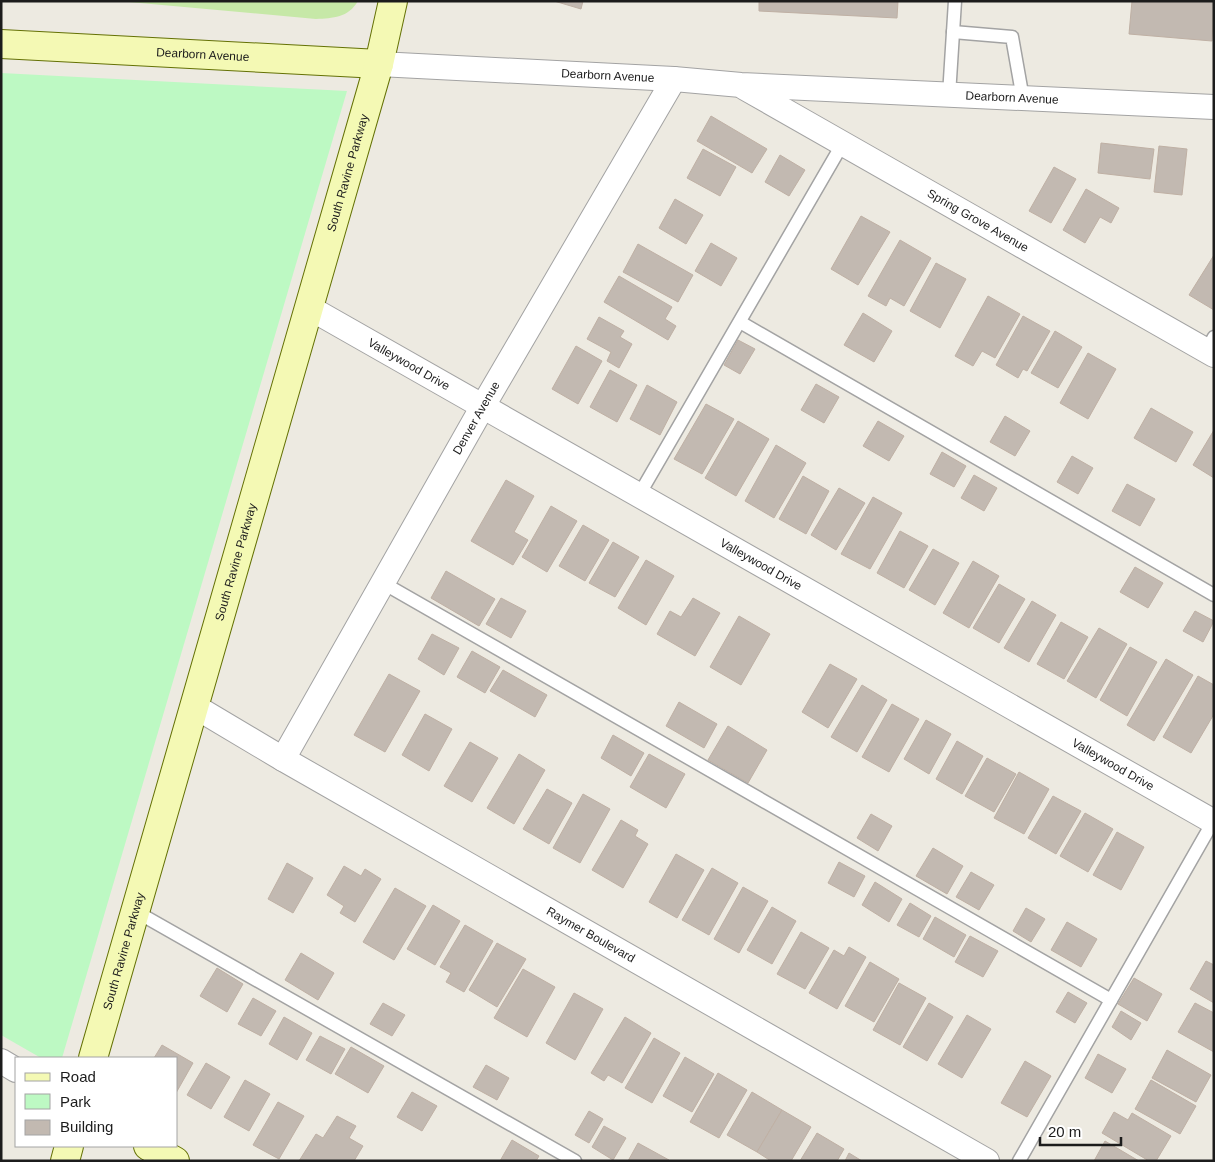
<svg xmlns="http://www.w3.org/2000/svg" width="1215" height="1162" viewBox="0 0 1215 1162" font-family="Helvetica,sans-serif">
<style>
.grass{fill:#c6e8a7}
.park{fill:#bdf9c3}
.building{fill:#c2b9b1;stroke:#bfb0a4}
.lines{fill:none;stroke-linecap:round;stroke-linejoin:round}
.lane-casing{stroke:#a3a3a3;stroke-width:15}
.street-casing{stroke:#a3a3a3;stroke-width:26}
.secondary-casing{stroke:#647105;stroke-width:30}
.lane{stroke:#fff;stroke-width:12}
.street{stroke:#fff;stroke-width:24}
.secondary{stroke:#f4f9b4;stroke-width:28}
.labels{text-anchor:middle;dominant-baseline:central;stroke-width:4.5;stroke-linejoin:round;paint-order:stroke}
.street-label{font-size:12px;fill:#1c1c1c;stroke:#fff}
</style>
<rect width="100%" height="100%" fill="#edeae1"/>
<path class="grass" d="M118,1H358C348,18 333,18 316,19Z"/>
<polygon class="park" points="1,73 347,91 62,1058 41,1058 1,1035"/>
<g class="building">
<polygon points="554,1 583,1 581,9"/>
<polygon points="759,1 898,1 897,18 759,11"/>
<polygon points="1132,1 1214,1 1212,41 1129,34"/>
<polygon points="711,116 767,149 752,173 697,141"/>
<polygon points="1101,143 1154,149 1150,179 1098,173"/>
<polygon points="1159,146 1187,149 1182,195 1154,192"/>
<polygon points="703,149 736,167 720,196 687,178"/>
<polygon points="780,155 805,170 789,196 765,182"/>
<polygon points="1054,167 1076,179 1051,223 1029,211"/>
<polygon points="1086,189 1119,208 1111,223 1100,217 1085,243 1063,230"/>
<polygon points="675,199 703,215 686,244 659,228"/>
<polygon points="861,216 890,232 858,285 831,269"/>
<polygon points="900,240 931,258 904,306 890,298 886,306 868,296"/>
<polygon points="711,243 737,258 721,286 695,271"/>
<polygon points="638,244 693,275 678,302 623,272"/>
<polygon points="1214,255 1214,310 1189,295"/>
<polygon points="936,263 966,279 940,328 910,311"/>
<polygon points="619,276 672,307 665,319 676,326 668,340 604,302"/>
<polygon points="988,296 1020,314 995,358 982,351 973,366 955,356"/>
<polygon points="863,313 892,331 874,362 844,345"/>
<polygon points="1023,316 1050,331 1027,371 1023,369 1018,378 996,365"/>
<polygon points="599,317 624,331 620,337 632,344 619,368 607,361 611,352 587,339"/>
<polygon points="1055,331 1082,347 1058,388 1031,373"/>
<polygon points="738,340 755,349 740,374 724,365"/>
<polygon points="576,346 602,361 578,404 552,389"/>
<polygon points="1088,353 1116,369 1088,419 1060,403"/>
<polygon points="610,370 637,385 617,422 590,407"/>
<polygon points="816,384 839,397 824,423 801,410"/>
<polygon points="647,385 677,402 660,435 630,419"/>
<polygon points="706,404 734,419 702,474 674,459"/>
<polygon points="1151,408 1193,432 1176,462 1134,438"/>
<polygon points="1005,416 1030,431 1015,456 990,442"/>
<polygon points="738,421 769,439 736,496 705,478"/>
<polygon points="878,421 904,436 889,461 863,446"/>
<polygon points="1214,430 1214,478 1193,465"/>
<polygon points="776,445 806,463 774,518 745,501"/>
<polygon points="942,452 966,466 954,487 930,474"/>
<polygon points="1072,456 1093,468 1078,494 1057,482"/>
<polygon points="974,475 997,488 984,511 961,498"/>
<polygon points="803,476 829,491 806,534 779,519"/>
<polygon points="506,480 534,496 514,532 528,540 513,565 471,541"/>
<polygon points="1127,484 1155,499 1140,526 1112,511"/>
<polygon points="839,488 865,503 836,550 811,535"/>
<polygon points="873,497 902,513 870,569 841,554"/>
<polygon points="551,506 577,521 547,572 522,557"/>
<polygon points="583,525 609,540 585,581 559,566"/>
<polygon points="900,531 928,546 904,588 877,573"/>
<polygon points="613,542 639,557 615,597 589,583"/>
<polygon points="933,549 959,563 935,605 909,590"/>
<polygon points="646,560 674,576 646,625 618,608"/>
<polygon points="973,561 999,576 969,628 943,613"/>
<polygon points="1135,567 1163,583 1148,608 1120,592"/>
<polygon points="446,571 495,599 479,626 431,598"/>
<polygon points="999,584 1025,599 999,643 973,628"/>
<polygon points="501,598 526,611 511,638 486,624"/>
<polygon points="693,598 720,613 695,656 657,634 670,611 681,617"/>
<polygon points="1032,601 1056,615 1029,662 1004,648"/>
<polygon points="1195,611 1214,621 1203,642 1183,631"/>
<polygon points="739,616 770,634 741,685 710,667"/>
<polygon points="1061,622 1088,637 1064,679 1037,664"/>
<polygon points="1099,628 1127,644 1096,698 1067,681"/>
<polygon points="432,634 459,648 444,675 418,659"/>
<polygon points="1130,647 1157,662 1127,716 1100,700"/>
<polygon points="472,651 500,667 485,693 457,677"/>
<polygon points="1166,659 1193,675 1154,741 1127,725"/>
<polygon points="830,664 857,679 828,728 802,712"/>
<polygon points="503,670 547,695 535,717 490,691"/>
<polygon points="389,674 420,691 385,752 354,735"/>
<polygon points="1198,676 1214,685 1214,714 1191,753 1163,737"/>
<polygon points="862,685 887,700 857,752 831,737"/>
<polygon points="679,702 717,724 704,748 666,726"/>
<polygon points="892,704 919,719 889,772 862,757"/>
<polygon points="425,714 452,729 429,771 402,755"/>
<polygon points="926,720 951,734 929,774 904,759"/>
<polygon points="728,726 767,750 748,783 708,760"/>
<polygon points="613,735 644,753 631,776 601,758"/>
<polygon points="957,741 983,756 962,794 936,779"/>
<polygon points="470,742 498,758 472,802 444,786"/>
<polygon points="519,754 545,770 514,824 487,808"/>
<polygon points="649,754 685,774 666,808 630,787"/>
<polygon points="987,758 1016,774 994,812 965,796"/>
<polygon points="1019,772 1049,789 1024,834 994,818"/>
<polygon points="547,789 572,803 549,844 523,829"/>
<polygon points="583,794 610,809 580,863 553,848"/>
<polygon points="1053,796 1081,811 1056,854 1028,838"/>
<polygon points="1085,813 1113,829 1088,872 1060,856"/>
<polygon points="871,814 892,826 878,851 857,838"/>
<polygon points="621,820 638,830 635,836 648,844 623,888 592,870"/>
<polygon points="1117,832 1144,847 1121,890 1093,875"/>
<polygon points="933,848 963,866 947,894 916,876"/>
<polygon points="676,854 704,870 677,918 649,902"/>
<polygon points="839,862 865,876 854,897 828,883"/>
<polygon points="287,863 313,878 293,913 268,899"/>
<polygon points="344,866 361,876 365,869 381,879 355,922 340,913 344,906 327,895"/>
<polygon points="712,868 738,883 709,935 682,920"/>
<polygon points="971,872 994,885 979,910 956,897"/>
<polygon points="875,882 902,899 889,922 862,905"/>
<polygon points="743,887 768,901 739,953 714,939"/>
<polygon points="395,888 426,906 394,960 363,942"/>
<polygon points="910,903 931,916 919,937 897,925"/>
<polygon points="433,905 460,921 435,965 407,949"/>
<polygon points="772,907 796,921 772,964 747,950"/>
<polygon points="1026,908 1045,919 1031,942 1013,931"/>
<polygon points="935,917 966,935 954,957 923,939"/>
<polygon points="1067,922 1097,939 1081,967 1051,950"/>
<polygon points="465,925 493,941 464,992 446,982 451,973 440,967"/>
<polygon points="801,932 829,948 805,989 777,974"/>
<polygon points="970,936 998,951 983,977 955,962"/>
<polygon points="497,943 526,959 497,1007 469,990"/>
<polygon points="849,947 866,957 837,1009 809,993 834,950 844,956"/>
<polygon points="301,953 334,973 318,1000 285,980"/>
<polygon points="1206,961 1214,965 1214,1003 1190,989"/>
<polygon points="870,962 899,979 874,1022 845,1006"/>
<polygon points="217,968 243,984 227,1012 200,996"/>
<polygon points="523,969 555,987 527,1037 494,1018"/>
<polygon points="1134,978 1162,994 1147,1021 1118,1004"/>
<polygon points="899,983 926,998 900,1045 873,1030"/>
<polygon points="1068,992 1087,1003 1075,1023 1056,1012"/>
<polygon points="574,993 603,1009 575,1060 546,1043"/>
<polygon points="253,998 276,1011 261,1036 238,1024"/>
<polygon points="383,1003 405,1015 392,1036 370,1024"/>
<polygon points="929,1003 953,1017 927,1061 903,1047"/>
<polygon points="1195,1003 1214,1013 1214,1052 1178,1032"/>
<polygon points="1121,1011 1141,1023 1131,1040 1112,1027"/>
<polygon points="967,1015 991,1029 962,1078 938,1064"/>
<polygon points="284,1017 312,1033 297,1060 269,1044"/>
<polygon points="625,1017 651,1033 622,1083 608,1075 604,1081 591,1073"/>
<polygon points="320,1036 345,1049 331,1074 306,1060"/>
<polygon points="654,1038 680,1053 652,1103 625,1088"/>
<polygon points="162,1045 193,1063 176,1093 176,1058 154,1058"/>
<polygon points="351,1047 384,1066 368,1093 335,1074"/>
<polygon points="1167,1050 1211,1075 1196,1102 1152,1078"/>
<polygon points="1098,1054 1126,1069 1112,1093 1085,1078"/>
<polygon points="685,1057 714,1074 692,1112 663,1096"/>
<polygon points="1025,1061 1051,1076 1027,1117 1001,1103"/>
<polygon points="206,1063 230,1077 211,1109 187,1095"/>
<polygon points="486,1065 509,1078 497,1100 473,1087"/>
<polygon points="718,1073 747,1090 719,1138 690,1122"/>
<polygon points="245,1080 270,1094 249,1131 224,1117"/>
<polygon points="1151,1080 1196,1106 1180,1134 1135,1109"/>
<polygon points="412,1092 437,1106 422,1131 397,1117"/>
<polygon points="752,1092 782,1110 757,1152 727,1135"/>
<polygon points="278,1102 304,1116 279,1159 253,1145"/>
<polygon points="782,1110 811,1127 791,1161 771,1161 757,1152"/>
<polygon points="589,1111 603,1119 589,1143 575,1135"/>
<polygon points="1114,1112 1128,1120 1132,1113 1171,1136 1156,1161 1149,1161 1102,1133"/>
<polygon points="337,1116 356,1126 349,1138 363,1146 354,1161 299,1161 316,1134 323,1138"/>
<polygon points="604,1126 626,1138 613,1160 592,1147"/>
<polygon points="817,1133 844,1149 837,1161 800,1161"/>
<polygon points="512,1140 539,1156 536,1161 500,1161"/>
<polygon points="1105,1141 1139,1161 1094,1161"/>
<polygon points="638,1143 669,1160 668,1161 628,1161"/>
<polygon points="849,1153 862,1161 845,1161"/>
</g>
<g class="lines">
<defs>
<g id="lane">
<polyline points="953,32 1012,37 1023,99"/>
<polyline points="949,95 955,1"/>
<polyline points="740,322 1214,595"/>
<polyline points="1206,351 1214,337"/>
<polyline points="639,495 843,143"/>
<polyline points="383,583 1111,1000"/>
<polyline points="135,911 575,1161"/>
<polyline points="1019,1161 1214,820"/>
</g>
<g id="street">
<path id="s1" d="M379,64L674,79L741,85L1214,107"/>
<path id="s2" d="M745,88L1214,355"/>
<path id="s3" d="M308,307L1214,822"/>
<path id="s4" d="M194,706L283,759L987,1161"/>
<path id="s5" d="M283,759L483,406L674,79"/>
<polyline points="1,1061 16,1070"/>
</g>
<g id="secondary">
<path id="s6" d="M1,44L379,64"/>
<path id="s7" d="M93,1058L379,64L393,1"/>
<polyline points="148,1146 175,1161"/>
<polyline points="65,1161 69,1146"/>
</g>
</defs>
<use href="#lane" class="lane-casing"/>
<use href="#street" class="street-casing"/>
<use href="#secondary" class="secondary-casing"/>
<use href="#lane" class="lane"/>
<use href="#street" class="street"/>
<use href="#secondary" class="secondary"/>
</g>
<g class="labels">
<g class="street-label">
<text stroke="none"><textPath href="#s6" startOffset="202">Dearborn Avenue</textPath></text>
<text stroke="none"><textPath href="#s1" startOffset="229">Dearborn Avenue</textPath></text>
<text stroke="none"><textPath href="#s1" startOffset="634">Dearborn Avenue</textPath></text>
<text stroke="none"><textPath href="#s7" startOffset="921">South Ravine Parkway</textPath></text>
<text stroke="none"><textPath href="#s2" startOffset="268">Spring Grove Avenue</textPath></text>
<text stroke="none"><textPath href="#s3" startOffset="116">Valleywood Drive</textPath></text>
<text stroke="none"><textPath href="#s5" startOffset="392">Denver Avenue</textPath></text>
<text stroke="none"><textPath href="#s7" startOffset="516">South Ravine Parkway</textPath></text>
<text stroke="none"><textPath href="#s3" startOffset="521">Valleywood Drive</textPath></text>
<text stroke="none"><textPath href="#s3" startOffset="926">Valleywood Drive</textPath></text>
<text stroke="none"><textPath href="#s4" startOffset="458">Raymer Boulevard</textPath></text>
<text stroke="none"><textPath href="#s7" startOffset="111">South Ravine Parkway</textPath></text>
</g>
</g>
<rect width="1215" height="1162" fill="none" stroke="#1c1c1c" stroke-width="5"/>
<rect x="15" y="1057" width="162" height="90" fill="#ffffff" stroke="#a4a4a4"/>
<rect x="25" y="1073" width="25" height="8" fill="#f4f9b4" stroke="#a4a4a4"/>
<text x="60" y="1082" font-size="15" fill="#1c1c1c">Road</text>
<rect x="25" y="1094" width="25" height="15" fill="#bdf9c3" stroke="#a4a4a4"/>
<text x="60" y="1107" font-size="15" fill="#1c1c1c">Park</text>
<rect x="25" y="1120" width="25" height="15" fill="#c2b9b1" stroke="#a4a4a4"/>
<text x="60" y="1132" font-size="15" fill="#1c1c1c">Building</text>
<path d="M1040 1137v8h81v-8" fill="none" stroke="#1c1c1c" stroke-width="2.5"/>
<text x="1048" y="1137" font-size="15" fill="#1c1c1c" stroke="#ffffff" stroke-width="4" paint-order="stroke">20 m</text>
</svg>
